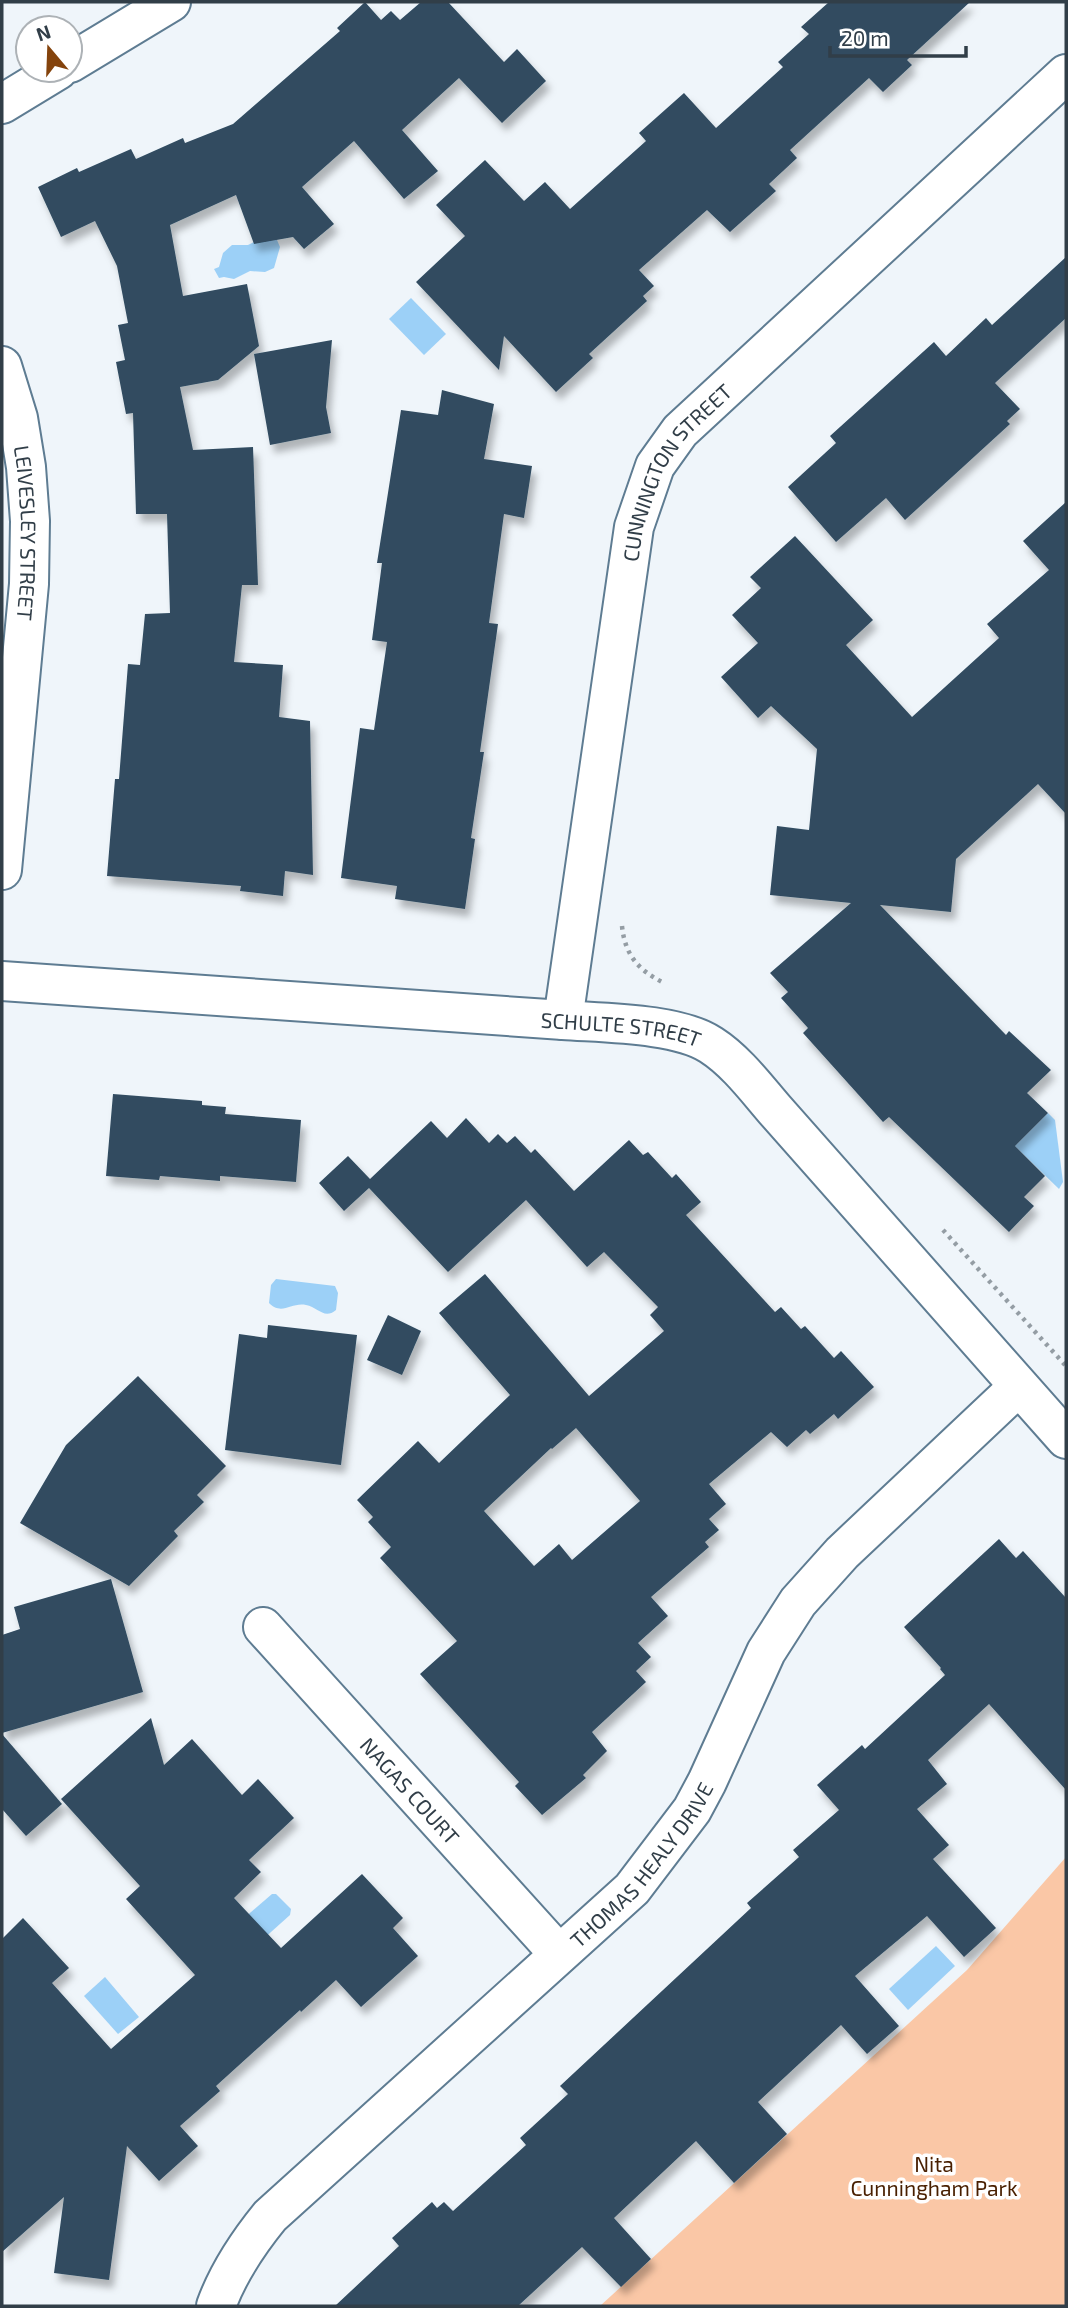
<svg xmlns="http://www.w3.org/2000/svg" width="1068" height="2308" viewBox="0 0 1068 2308" font-family="'Exo 2',sans-serif">
<style>
.green{fill:#fac7a6}
.water{fill:#9cd0f7}
.building{fill:#304c61;fill-rule:evenodd;filter:url(#shadow)}
.lines{fill:none;stroke-linecap:round;stroke-linejoin:round}
.minor-casing{stroke:#5e7c92;stroke-width:42}
.path{stroke:#949da4;stroke-width:4.5;stroke-dasharray:3.5 5;stroke-linecap:butt}
.minor{stroke:#fff;stroke-width:38}
.labels{text-anchor:middle;dominant-baseline:central;stroke-width:7;stroke-linejoin:round;paint-order:stroke}
.street-label{font-size:21px;fill:#313e48;stroke:#fff}
.park-label{font-size:21px;fill:#481f00;stroke:#fff}
</style>
<defs>
<filter id="shadow"><feDropShadow dx="4.5" dy="8" stdDeviation="3.5" flood-color="#0004"/></filter>
</defs>
<rect width="100%" height="100%" fill="#eff5fa"/>
<polygon class="green" points="1066,1857 1066,2306 600,2306 967,1970"/>
<g class="water">
<polygon points="277,240 280,247 274,268 265,272 250,271 234,279 224,277 219,278 214,269 219,267 223,253 232,245 248,245 256,241"/>
<polygon points="411,298 446,334 424,355 389,319"/>
<polygon points="1048,1113 1055,1120 1063,1182 1059,1189 1015,1146"/>
<path d="M276,1279L335,1286L338,1293L336,1310C324,1320 318,1307 306,1305C291,1302 282,1316 269,1303L271,1285Z"/>
<polygon points="272,1894 276,1894 291,1909 290,1915 251,1950 228,1932"/>
<polygon points="936,1946 955,1966 908,2010 889,1989"/>
<polygon points="105,1977 139,2017 118,2034 84,1996"/>
</g>
<g class="building">
<polygon points="365,2 381,20 391,11 400,20 421,2 448,2 504,62 517,49 546,81 502,123 459,78 402,130 438,171 404,199 354,141 302,187 334,224 304,249 293,237 254,244 236,195 170,225 183,296 247,284 259,346 218,380 180,387 193,450 253,447 258,585 242,585 234,662 283,665 279,717 310,721 313,875 285,871 283,896 240,891 241,886 107,876 115,779 119,779 128,664 140,665 145,614 170,613 167,514 136,514 133,413 126,414 116,362 125,360 118,325 128,323 117,266 95,221 61,237 38,187 77,168 79,172 131,149 136,159 183,138 185,143 233,124 340,31 337,28"/>
<polygon points="829,2 970,2 907,60 912,65 883,92 869,78 790,150 797,158 769,184 776,191 730,232 707,210 639,270 654,286 643,296 647,301 589,354 593,358 556,392 504,336 499,370 416,282 465,236 436,205 485,160 524,201 545,182 570,209 646,141 639,133 684,93 716,128 783,67 778,62 809,34 801,27"/>
<polygon points="1066,257 1066,318 995,383 1020,409 1007,421 1010,424 905,520 886,498 836,542 788,487 836,443 830,436 934,342 946,356 986,318 992,325"/>
<polygon points="332,340 326,407 331,433 270,445 254,354"/>
<polygon points="442,390 494,404 484,459 532,466 524,518 504,514 489,623 498,624 480,752 484,752 471,838 475,839 465,909 395,899 397,886 341,878 360,728 374,730 387,642 372,640 382,563 377,563 401,410 438,415"/>
<polygon points="1066,502 1066,814 1038,784 956,859 951,912 880,905 1006,1035 1009,1031 1051,1070 1027,1093 1048,1113 1015,1146 1045,1176 1024,1197 1034,1206 1009,1232 889,1117 883,1122 803,1033 808,1028 781,998 788,992 770,973 851,903 770,895 777,826 809,830 817,749 771,706 758,718 721,677 758,643 732,615 761,588 750,577 795,536 873,620 846,645 912,717 999,638 987,624 1049,570 1023,541"/>
<polygon points="113,1094 202,1101 202,1105 226,1107 225,1114 301,1120 296,1182 220,1176 220,1181 160,1176 159,1180 106,1176"/>
<path d="M466,1118L489,1143L498,1134L507,1143L515,1136L531,1153L535,1149L574,1191L629,1140L643,1155L648,1152L672,1178L676,1174L701,1202L686,1215L775,1312L781,1307L801,1329L805,1326L834,1358L841,1351L874,1387L838,1419L834,1414L810,1434L806,1430L787,1447L771,1432L709,1484L726,1504L709,1519L719,1530L705,1542L709,1547L651,1597L668,1616L638,1643L651,1657L636,1671L646,1682L592,1732L607,1751L583,1775L586,1778L542,1815L515,1786L519,1782L420,1674L457,1641L380,1558L391,1547L368,1522L373,1517L357,1500L418,1441L439,1463L510,1395L439,1313L485,1274L589,1396L664,1331L650,1315L658,1307L604,1252L587,1267L526,1200L448,1272L369,1188L344,1211L319,1183L348,1156L370,1179L431,1121L447,1138ZM576,1428L640,1501L572,1560L559,1544L534,1566L484,1511L551,1448L552,1449Z"/>
<polygon points="388,1315 421,1331 402,1375 367,1360"/>
<polygon points="268,1325 357,1335 341,1465 225,1450 239,1334 267,1338"/>
<polygon points="138,1376 226,1466 197,1495 204,1502 174,1531 178,1536 129,1586 20,1523 66,1445"/>
<polygon points="999,1539 1016,1558 1023,1551 1066,1598 1066,1790 989,1704 928,1760 947,1784 917,1809 949,1845 933,1859 996,1928 964,1957 927,1916 855,1976 899,2026 867,2054 841,2025 758,2102 787,2134 734,2183 696,2141 614,2218 651,2259 621,2287 582,2247 518,2306 335,2306 399,2246 392,2238 432,2202 437,2208 444,2202 453,2211 526,2145 520,2138 568,2094 560,2086 751,1908 747,1903 799,1857 793,1850 839,1810 817,1785 862,1745 865,1749 945,1675 940,1669 941,1668 904,1627"/>
<polygon points="111,1579 143,1692 2,1733 2,1635 20,1629 14,1607"/>
<polygon points="151,1718 164,1765 192,1739 242,1795 258,1779 294,1818 249,1860 261,1872 234,1898 281,1948 362,1874 403,1918 393,1928 418,1956 361,2007 336,1980 301,2012 300,2010 216,2086 220,2091 180,2126 198,2146 159,2181 127,2146 109,2280 54,2273 64,2197 2,2252 2,1939 23,1918 69,1968 52,1983 111,2049 195,1975 126,1899 140,1886 61,1799"/>
<polygon points="2,1734 62,1804 26,1836 2,1809"/>
</g>
<g class="lines">
<defs>
<g id="minor">
<polyline points="70,63 171,2"/>
<polyline points="2,104 58,70"/>
<path id="s1" d="M2,366L18,418L26,467L30,521L29,584L2,870"/>
<path id="s2" d="M2,981L563,1020C603,1023 678,1023 711,1045C736,1061 756,1088 775,1110L1066,1439"/>
<path id="s3" d="M563,1020L634,527L655,466L680,431L1066,74"/>
<path id="s4" d="M263,1627L559,1954"/>
<path id="s5" d="M216,2306C228,2273 248,2243 270,2216L632,1889L692,1810L707,1782L766,1652L798,1602L842,1553L1018,1387"/>
</g>
</defs>
<use href="#minor" class="minor-casing"/>
<g class="path">
<path d="M622,926C625,955 638,970 664,983"/>
<polyline points="943,1230 1066,1366"/>
</g>
<use href="#minor" class="minor"/>
</g>
<g class="labels">
<g class="street-label">
<text stroke="none"><textPath href="#s3" startOffset="567">CUNNINGTON STREET</textPath></text>
<text stroke="none"><textPath href="#s1" startOffset="170">LEIVESLEY STREET</textPath></text>
<text stroke="none"><textPath href="#s2" startOffset="621">SCHULTE STREET</textPath></text>
<text stroke="none"><textPath href="#s4" startOffset="220">NAGAS COURT</textPath></text>
<text stroke="none"><textPath href="#s5" startOffset="618">THOMAS HEALY DRIVE</textPath></text>
</g>
<g class="park-label">
<text x="934" y="2163">Nita<tspan x="934" dy="24">Cunningham Park</tspan></text>
</g>
</g>
<rect width="1068" height="2308" fill="none" stroke="#313e48" stroke-width="7"/>
<g transform="translate(49 49) rotate(341)"><circle r="33" fill="#ffffff" stroke="#adb2b6" stroke-width="2"/>
<path d="M0-5L12 26L0 18L-12 26Z" fill="#84430c"/>
<text y="-10" font-size="19" font-weight="bold" text-anchor="middle" fill="#313e48">N</text>
</g>
<path d="M830 46v10h136v-10" fill="none" stroke="#313e48" stroke-width="3.5"/>
<text x="841" y="46" font-size="21" fill="#313e48" stroke="#ffffff" stroke-width="5" paint-order="stroke">20 m</text>
</svg>
